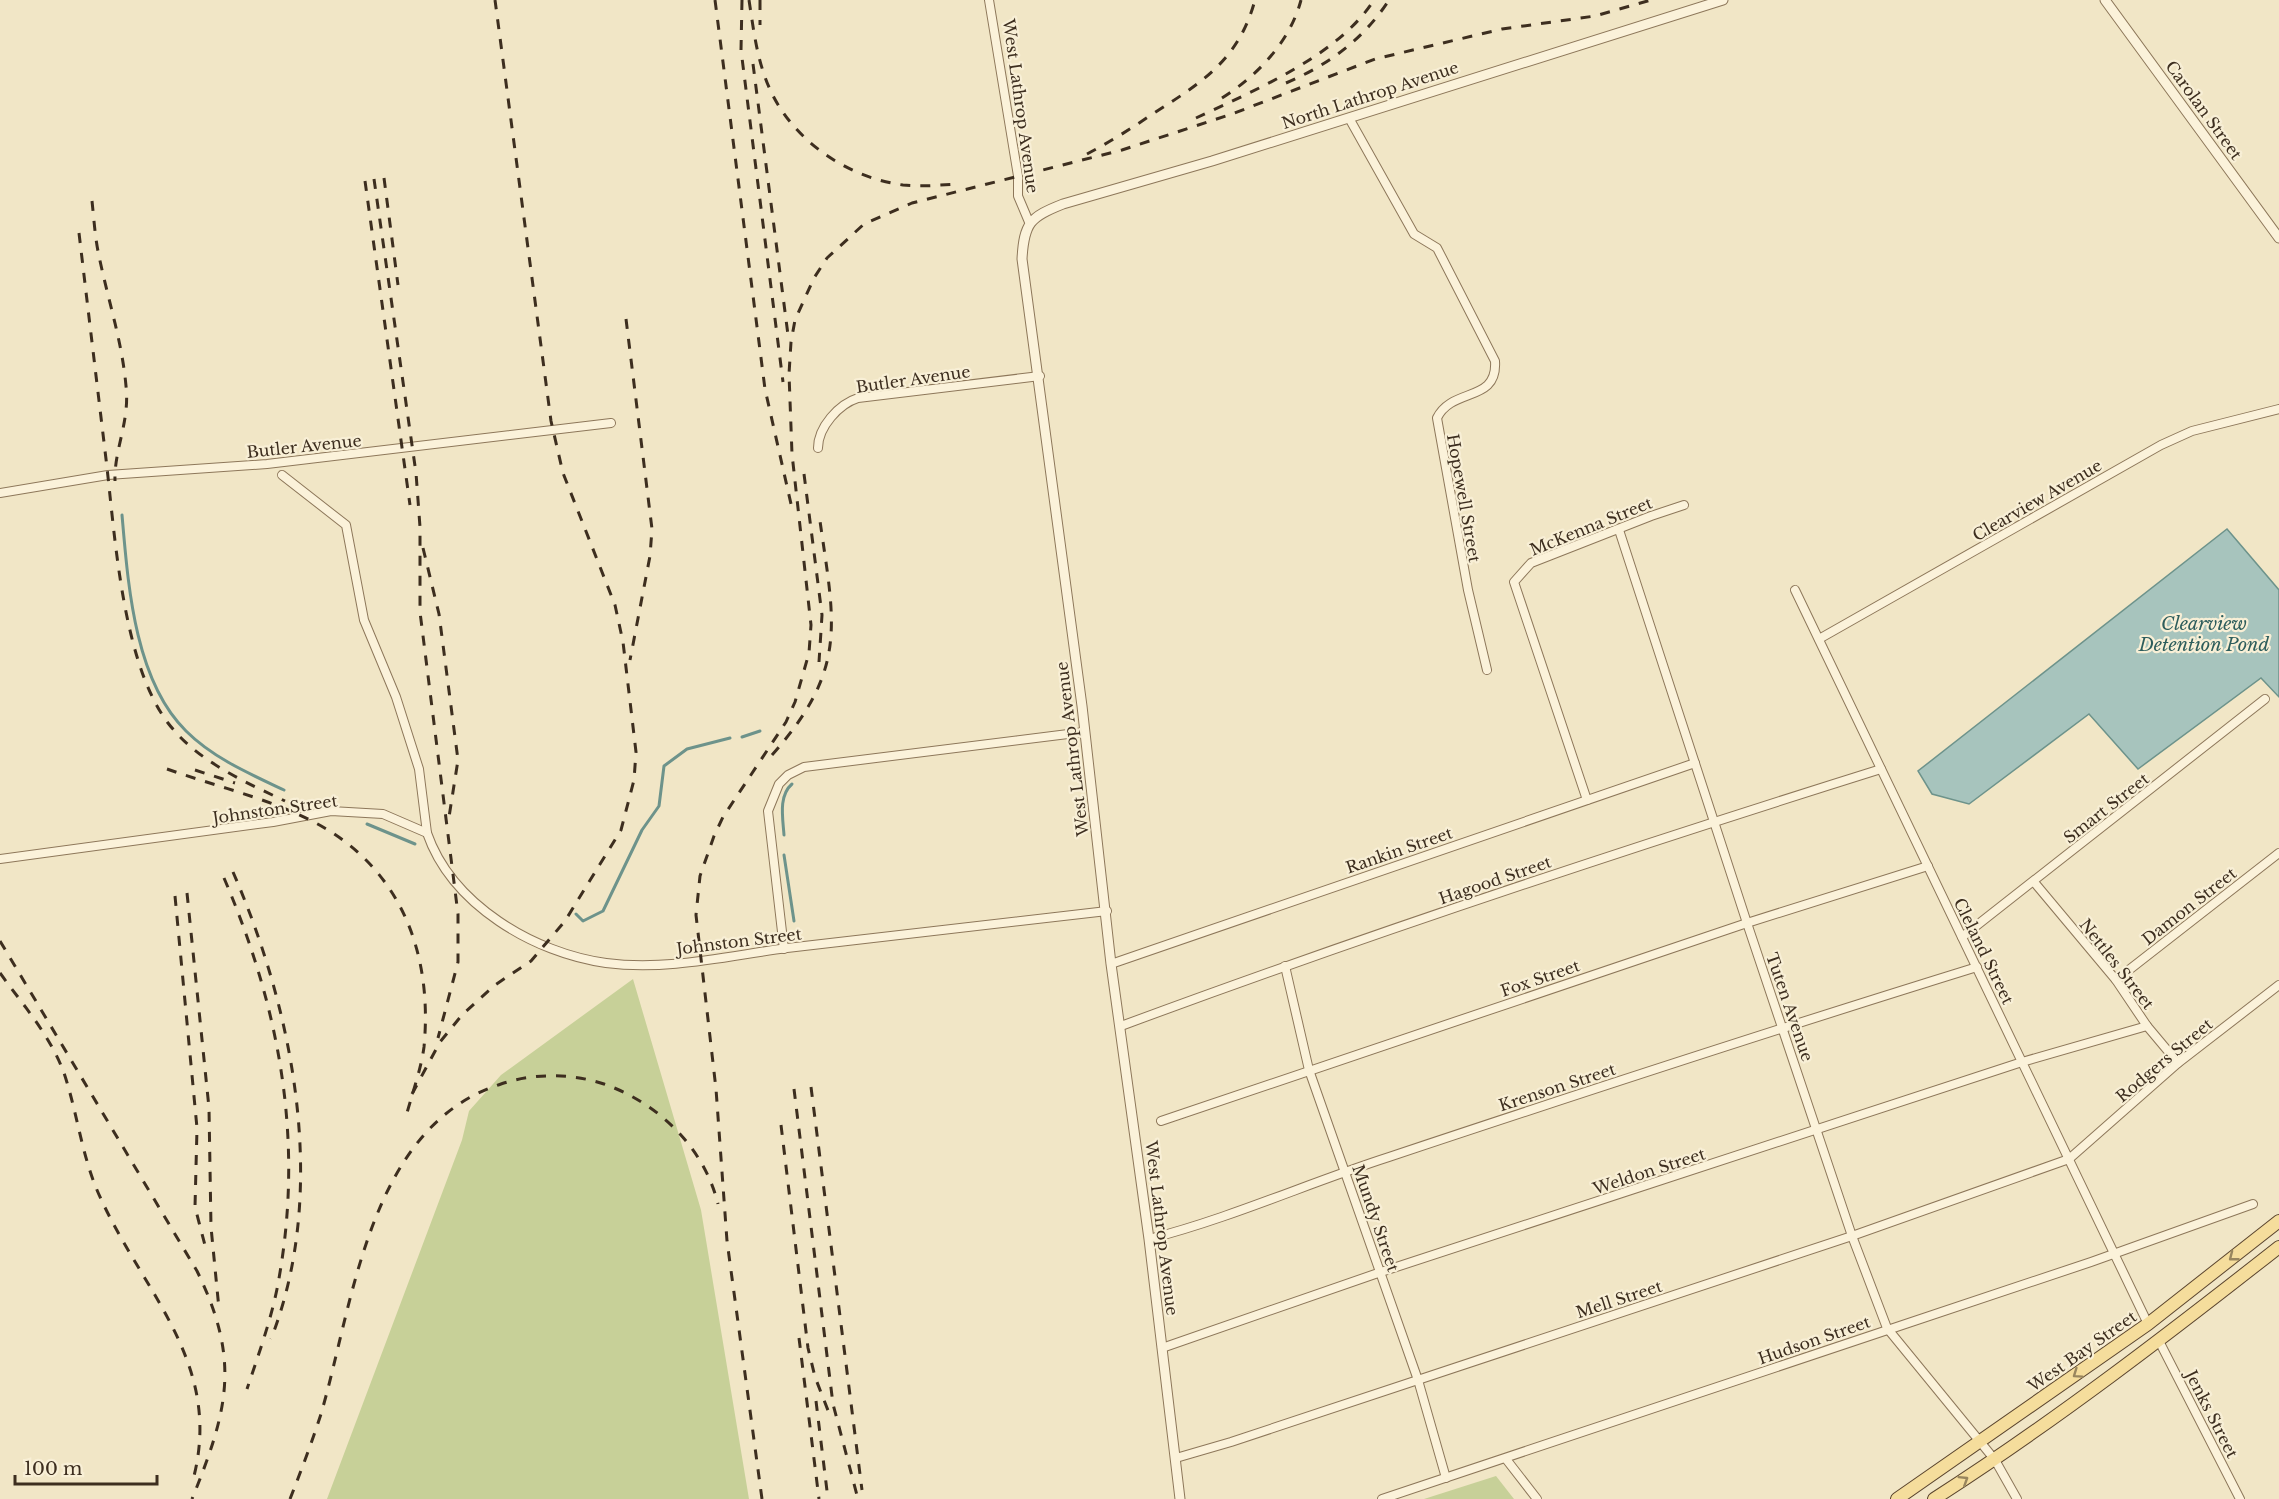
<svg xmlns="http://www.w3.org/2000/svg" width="2279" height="1499" viewBox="0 0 2279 1499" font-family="'Libre Baskerville',serif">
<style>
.green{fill:#c7d098}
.water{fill:#a7c4bd;stroke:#6d938b;stroke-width:1.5}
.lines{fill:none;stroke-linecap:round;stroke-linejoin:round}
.stream{stroke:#6d938b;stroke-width:3}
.minor-casing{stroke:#8d775a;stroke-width:10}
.tertiary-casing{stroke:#8d775a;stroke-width:11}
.primary-casing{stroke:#5b452e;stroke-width:14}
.minor{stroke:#fbf2da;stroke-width:8}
.tertiary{stroke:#fbf2da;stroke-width:9}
.primary{stroke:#f5dd9c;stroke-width:12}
.rail{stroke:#3d2e1f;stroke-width:3;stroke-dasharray:10 10;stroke-linecap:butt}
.oneway{stroke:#99865e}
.labels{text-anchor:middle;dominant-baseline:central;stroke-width:4.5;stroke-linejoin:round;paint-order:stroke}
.street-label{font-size:16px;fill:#3d2e1f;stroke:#f8efd6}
.water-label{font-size:18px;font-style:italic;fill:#2d5d5c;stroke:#f8efd6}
</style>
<rect width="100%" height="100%" fill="#f1e6c6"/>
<g class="green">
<polygon points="633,979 701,1210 749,1499 327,1499 462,1140 469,1111 501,1075"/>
<polygon points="1496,1476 1514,1499 1424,1499"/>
</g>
<polygon class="water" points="2227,529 2279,590 2279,697 2261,678 2138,769 2089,714 1969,804 1932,794 1918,771"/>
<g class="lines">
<g class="stream">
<path d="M122,515C128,583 134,680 186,731C213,758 250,774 284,790"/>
<polyline points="742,737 760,731"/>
<polyline points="367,824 415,844"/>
<path d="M784,835C783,819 778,796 792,784"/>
<polyline points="784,855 794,921"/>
<polyline points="576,914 583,921 603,911 642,830 659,806 664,766 687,749 730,738"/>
</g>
<defs>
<g id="minor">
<polyline points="989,0 1018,176 1018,196 1029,222"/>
<path d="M1349,118L1414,234L1437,248L1495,361C1498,403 1452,387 1437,418L1468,590L1487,670"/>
<path d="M818,448C818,427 839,404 858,398L1040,376"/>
<polyline points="282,475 346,525 364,620 396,697 419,769 427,833"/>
<polyline points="0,493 108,475 267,464 611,423"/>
<polyline points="1619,530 1747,923 1852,1236 1887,1328 1995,1460 2017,1499"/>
<polyline points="1795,590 2148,1324"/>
<polyline points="1819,639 2161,445 2192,431 2279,409"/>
<polyline points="1587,800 1514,582 1531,563 1651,516 1684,505"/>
<path d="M0,859L273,822L331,811L383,814L427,833C452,905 534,953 606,963C667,971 727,956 787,948C893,935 1000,924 1107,911"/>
<polyline points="2034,882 2116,980 2147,1026 2178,1063"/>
<polyline points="1962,937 2265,699"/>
<polyline points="784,949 768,811 779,784 788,775 804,767 1084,732"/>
<polyline points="1111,964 1695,763"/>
<polyline points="1285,966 1309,1070 1418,1380 1446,1478"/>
<polyline points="2116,980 2279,853"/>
<path d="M1121,1026C1372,933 1626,849 1881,769"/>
<polyline points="1161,1121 1747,923 1928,866"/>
<path d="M1149,1239C1231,1218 1308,1183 1389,1157C1584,1092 1780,1028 1977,967"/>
<polyline points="2159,1341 2240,1499"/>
<polyline points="1162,1348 1381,1272 2022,1062 2147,1026"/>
<polyline points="1176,1458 1231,1442 1852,1236 2069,1159 2178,1063 2279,985"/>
<polyline points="1506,1459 1537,1499"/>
<polyline points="1382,1499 2091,1262 2253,1204"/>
</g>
<g id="tertiary">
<polyline points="2105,0 2279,238"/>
<path d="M1180,1499L1149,1239L1111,964L1082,706L1022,259C1024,223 1030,217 1063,204L1212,161L1723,0"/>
</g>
<g id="primary">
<polyline points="1897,1499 2148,1324 2279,1221"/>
<path d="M1934,1499C2054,1422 2167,1335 2279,1247"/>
</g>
</defs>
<use href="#minor" class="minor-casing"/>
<use href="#tertiary" class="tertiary-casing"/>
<use href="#primary" class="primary-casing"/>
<use href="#minor" class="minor"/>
<use href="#tertiary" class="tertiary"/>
<use href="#primary" class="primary"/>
<g class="rail">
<polyline points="715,0 765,389 791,504"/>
<polyline points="742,0 741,50 783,382"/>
<path d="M749,0C753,26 756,52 765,77C785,135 843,177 903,185C921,187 940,185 958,184"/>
<polyline points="760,0 760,25"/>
<polyline points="753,64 788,335"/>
<path d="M1286,83C1328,65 1364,39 1389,0"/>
<path d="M1222,98C1257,76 1290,42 1301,0"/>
<path d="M1196,118C1255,90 1338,56 1374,0"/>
<path d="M1087,154C1110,142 1132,128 1154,113C1203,82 1239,59 1255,0"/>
<polyline points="384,178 398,285"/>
<polyline points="374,179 416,473 420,527 420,612 458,914 458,962 438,1038"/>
<polyline points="365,181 410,505"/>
<path d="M92,201C94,219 95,238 99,256C108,300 122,341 126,386C130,422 114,449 115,481"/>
<path d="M79,233C88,309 97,384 106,459C115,535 122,662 168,723C197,761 243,781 285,801"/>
<polyline points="626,319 652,529 650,556 630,660"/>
<polyline points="804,474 822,615 819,662"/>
<polyline points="423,548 439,614 458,760 449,817"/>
<path d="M772,755C850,667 834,622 819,514"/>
<path d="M167,769C215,786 267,798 312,821C400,866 433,952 424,1047C421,1069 413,1091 407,1113"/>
<polyline points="195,770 235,783"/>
<path d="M233,872C294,1012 329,1191 271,1339"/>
<path d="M224,878C281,1011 305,1145 277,1289C270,1323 258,1356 247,1389"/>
<polyline points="187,893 209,1108 211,1227 219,1309"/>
<polyline points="175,896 197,1128 195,1207 207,1253"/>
<path d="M0,941L197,1271C241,1361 228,1410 192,1499"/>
<path d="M0,973C23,1005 50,1035 64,1073C78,1115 82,1159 101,1199C144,1293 222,1363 194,1476"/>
<polyline points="811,1087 862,1490"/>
<polyline points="794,1089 833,1404 858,1499"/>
<polyline points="412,1094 440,1042 462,1015 495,985 531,961 565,921 621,830 634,780 636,752 623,642 615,605 563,473 551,421 495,0"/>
<polyline points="781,1125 808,1348 815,1377 829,1413"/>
<polyline points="799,1338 819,1499"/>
<polyline points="816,1401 828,1499"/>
<path d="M290,1499C301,1471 312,1442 321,1414C354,1301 369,1126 501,1084C534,1073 571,1073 604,1084C658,1103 704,1147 718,1204"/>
<polyline points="762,1499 727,1241 716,1089 696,915 700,876 714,836 723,817 786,722 795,702 809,653 811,625 792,454 789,374 791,342 795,320 814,278 827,258 864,224 912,203 1122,150 1232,114 1375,59 1502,29 1595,16 1651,0"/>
</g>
</g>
<defs><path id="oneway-chevron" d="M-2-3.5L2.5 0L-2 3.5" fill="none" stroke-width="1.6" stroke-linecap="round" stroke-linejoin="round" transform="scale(1.5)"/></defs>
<g class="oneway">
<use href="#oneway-chevron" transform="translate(2233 1257) rotate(142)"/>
<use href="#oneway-chevron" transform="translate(2077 1374) rotate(145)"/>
<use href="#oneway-chevron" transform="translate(1964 1480) rotate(-32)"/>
</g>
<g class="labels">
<g class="street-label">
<text transform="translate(1370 95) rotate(-18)">North Lathrop Avenue</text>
<text transform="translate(1021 106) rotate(82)">West Lathrop Avenue</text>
<text transform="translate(2204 110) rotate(54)">Carolan Street</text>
<text transform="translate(913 379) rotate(-8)">Butler Avenue</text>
<text transform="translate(304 446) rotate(-6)">Butler Avenue</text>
<text transform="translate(1464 498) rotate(80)">Hopewell Street</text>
<text transform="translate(2037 500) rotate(-30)">Clearview Avenue</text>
<text transform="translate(1591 526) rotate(-22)">McKenna Street</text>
<text transform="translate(1072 749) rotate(-97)">West Lathrop Avenue</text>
<text transform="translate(2106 808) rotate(-38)">Smart Street</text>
<text transform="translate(275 809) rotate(-8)">Johnston Street</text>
<text transform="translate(1399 850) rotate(-19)">Rankin Street</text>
<text transform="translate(1495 880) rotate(-19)">Hagood Street</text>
<text transform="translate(2189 906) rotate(-38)">Damon Street</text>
<text transform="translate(739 941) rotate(-7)">Johnston Street</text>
<text transform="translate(1984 951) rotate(64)">Cleland Street</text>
<text transform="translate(2117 964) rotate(52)">Nettles Street</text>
<text transform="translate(1540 978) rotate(-19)">Fox Street</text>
<text transform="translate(1790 1007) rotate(71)">Tuten Avenue</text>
<text transform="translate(2164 1060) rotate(-40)">Rodgers Street</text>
<text transform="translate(1557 1087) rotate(-18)">Krenson Street</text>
<text transform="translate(1649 1171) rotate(-18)">Weldon Street</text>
<text transform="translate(1376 1218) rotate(71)">Mundy Street</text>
<text transform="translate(1162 1228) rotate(83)">West Lathrop Avenue</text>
<text transform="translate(1619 1299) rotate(-18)">Mell Street</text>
<text transform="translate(1814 1340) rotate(-19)">Hudson Street</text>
<text transform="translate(2082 1351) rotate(-35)">West Bay Street</text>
<text transform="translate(2212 1414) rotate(63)">Jenks Street</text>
</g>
<g class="water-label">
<text x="2204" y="624">Clearview<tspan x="2204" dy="21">Detention Pond</tspan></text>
</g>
</g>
<path d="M15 1475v9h142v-9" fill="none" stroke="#3d2e1f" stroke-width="3"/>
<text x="24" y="1475" font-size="18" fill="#3d2e1f" stroke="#f8efd6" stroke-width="4.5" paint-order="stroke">100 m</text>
</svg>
